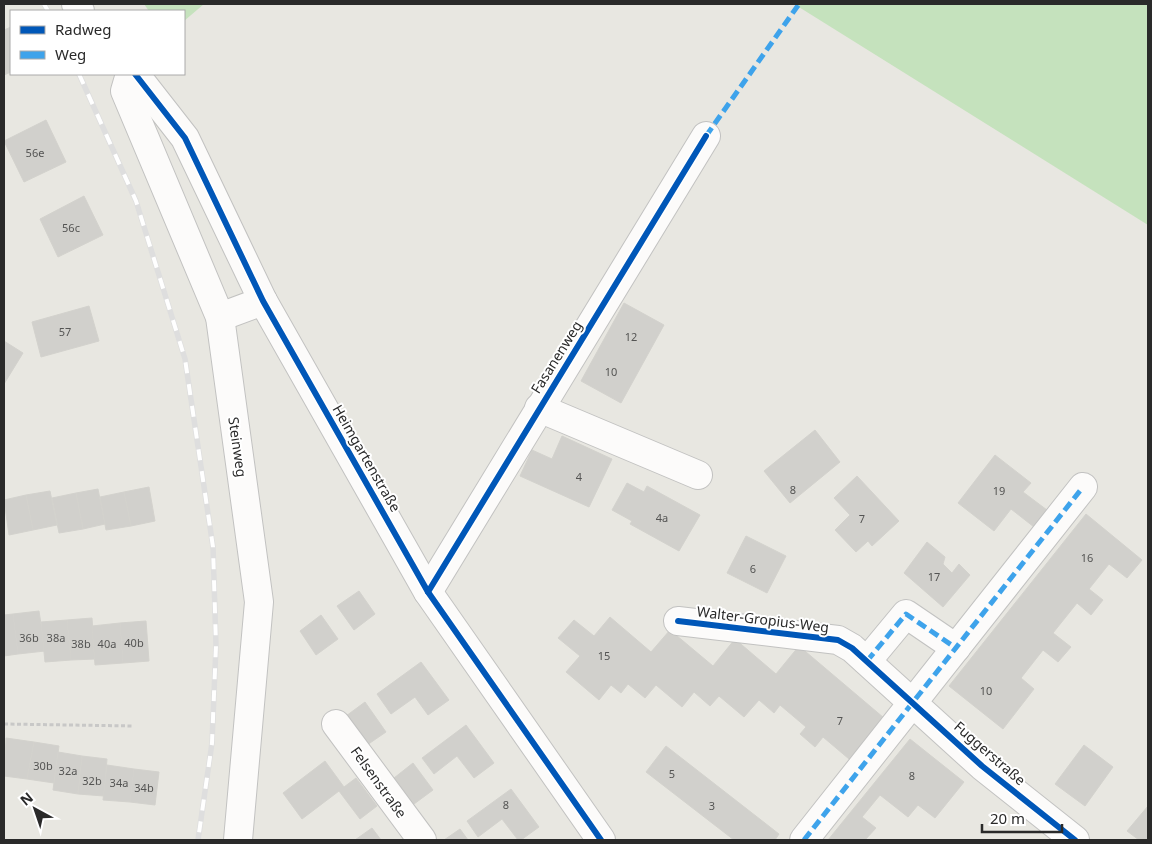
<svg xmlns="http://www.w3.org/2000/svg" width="1152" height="844" viewBox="0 0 1152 844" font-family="'Noto Sans',sans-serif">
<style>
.green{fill:#c5e2bd}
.building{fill:#d1d0cc;stroke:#d3d2cd}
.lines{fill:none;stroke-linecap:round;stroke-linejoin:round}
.minor-casing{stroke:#c2c2c1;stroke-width:30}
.path{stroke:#c8c8c7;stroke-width:3;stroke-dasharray:4 2.5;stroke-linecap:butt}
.minor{stroke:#fcfbfa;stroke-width:28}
.rail-casing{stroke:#dedede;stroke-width:5.5}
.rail{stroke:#fff;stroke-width:4;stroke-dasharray:11;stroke-linecap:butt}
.quiet{stroke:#3ea3eb;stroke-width:5;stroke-dasharray:10 5;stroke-linecap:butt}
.cycleway-casing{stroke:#fff;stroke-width:9}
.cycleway{stroke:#0057b8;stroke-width:6}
.labels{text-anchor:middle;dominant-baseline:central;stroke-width:4;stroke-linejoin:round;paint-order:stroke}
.number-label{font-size:11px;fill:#545453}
.street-label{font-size:14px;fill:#2a2a2a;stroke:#fff}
</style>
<rect width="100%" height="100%" fill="#e8e7e1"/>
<g class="green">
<polygon points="144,4 204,4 184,21 184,11 149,11"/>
<polygon points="794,4 1148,4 1148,225"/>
</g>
<g class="building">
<polygon points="11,27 11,72 4,75 4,30"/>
<polygon points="46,120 66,162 24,182 4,141"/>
<polygon points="84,196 103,235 58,257 40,219"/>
<polygon points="624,303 664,325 621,403 581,381"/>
<polygon points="89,306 99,341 41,357 32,322"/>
<polygon points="4,341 23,353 4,384"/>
<polygon points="815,430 840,462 790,503 764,471"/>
<polygon points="562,436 612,459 589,507 520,476 532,450 552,459"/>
<polygon points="995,455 1031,483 1023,492 1047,510 1034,527 1011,509 994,531 958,503"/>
<polygon points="857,476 899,521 872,546 868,541 856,552 835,530 850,515 834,498"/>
<polygon points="627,483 644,492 647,486 700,515 679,551 630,524 632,521 612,510"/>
<polygon points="149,487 155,521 131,526 124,492"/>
<polygon points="98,489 105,524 83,529 76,493"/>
<polygon points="50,491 57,525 33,530 26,495"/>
<polygon points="124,492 131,526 106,530 100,497"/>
<polygon points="76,493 83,529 59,533 52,498"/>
<polygon points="26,495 33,530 9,535 4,500"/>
<polygon points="1086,514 1142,560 1127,578 1109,564 1089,589 1103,600 1091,615 1077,603 1053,633 1071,647 1058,662 1043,650 1021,678 1034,689 1003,729 949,686"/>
<polygon points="746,536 786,556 767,593 727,573"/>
<polygon points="927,542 945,557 943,564 952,573 959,564 970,575 943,607 904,573"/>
<polygon points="359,591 375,614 354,630 337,606"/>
<polygon points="39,611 45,651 18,654 13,614"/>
<polygon points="13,614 18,654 4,656 4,615"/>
<polygon points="321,615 338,639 316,655 300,631"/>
<polygon points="610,617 651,652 670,630 713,666 735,639 776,674 799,646 884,718 849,759 823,737 815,747 800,734 806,727 780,705 774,713 759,700 744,717 719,696 710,706 694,692 682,707 656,685 645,698 628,684 621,693 611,685 599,700 566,672 580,656 558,638 574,620 594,636"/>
<polygon points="92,618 95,659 71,660 67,620"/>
<polygon points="67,620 71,660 45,662 41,622"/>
<polygon points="146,621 149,661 123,663 120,623"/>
<polygon points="120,623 123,663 95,665 92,626"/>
<polygon points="421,662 449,700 428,715 415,697 391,714 377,694"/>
<polygon points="365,702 386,732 367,745 346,716"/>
<polygon points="466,725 494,763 474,778 457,756 434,774 422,758"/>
<polygon points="6,738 34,742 27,779 4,776"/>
<polygon points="910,739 964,782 935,818 918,805 908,817 880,795 862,817 876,828 865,840 828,840"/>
<polygon points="34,742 59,746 54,783 27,779"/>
<polygon points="1084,745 1113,767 1085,806 1055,784"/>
<polygon points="666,746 779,834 775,840 734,840 646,772"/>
<polygon points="58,752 82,756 78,794 53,790"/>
<polygon points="82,756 107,759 104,796 78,794"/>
<polygon points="325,761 344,787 356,778 377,806 360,819 339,791 302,819 283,793"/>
<polygon points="413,763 433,790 414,804 394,778"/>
<polygon points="107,765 134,769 130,802 103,800"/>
<polygon points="134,769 159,772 155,805 130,802"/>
<polygon points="511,789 539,827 521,840 518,840 502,819 478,837 467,821"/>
<polygon points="1148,806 1148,840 1139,840 1127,831"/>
<polygon points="372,828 381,840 355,840"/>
<polygon points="460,829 468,840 444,840"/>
</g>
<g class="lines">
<defs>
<g id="minor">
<polyline points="76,4 80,11"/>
<polyline points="130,74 125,91 220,317 259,602 238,840"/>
<polyline points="135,74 185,138 263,301 428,592 601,840"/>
<polyline points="220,317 263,301"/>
<polyline points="539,408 698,475"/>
<polyline points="428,592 706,136"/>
<polyline points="678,621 838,640 852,648 982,766 1075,840"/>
<polyline points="867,661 906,614 956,648"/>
<polyline points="336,724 422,840"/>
<polyline points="804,840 1083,487"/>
</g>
</defs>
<use href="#minor" class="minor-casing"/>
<polyline class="path" points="4,724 134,726"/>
<use href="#minor" class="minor"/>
<defs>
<g id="rail">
<polyline points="44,4 48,11"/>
<polyline points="79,74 136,201 185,359 213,547 216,645 212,743 198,840"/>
</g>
</defs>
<use href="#rail" class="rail-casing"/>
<use href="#rail" class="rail"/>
<g class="quiet">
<polyline points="706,136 799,4"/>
<polyline points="867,661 906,614 956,648"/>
<polyline points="804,840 1083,487"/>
</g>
<defs>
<g id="cycleway">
<polyline points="135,74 185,138 263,301 428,592 601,840"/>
<polyline points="428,592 706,136"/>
<polyline points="678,621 838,640 852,648 982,766 1075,840"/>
</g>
</defs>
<use href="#cycleway" class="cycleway-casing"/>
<use href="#cycleway" class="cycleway"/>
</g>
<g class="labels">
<g class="number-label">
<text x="35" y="152">56e</text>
<text x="71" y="227">56c</text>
<text x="65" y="331">57</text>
<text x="631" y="336">12</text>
<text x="611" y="371">10</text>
<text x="579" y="476">4</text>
<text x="793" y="489">8</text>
<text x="999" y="490">19</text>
<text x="662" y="517">4a</text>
<text x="862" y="518">7</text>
<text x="1087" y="557">16</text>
<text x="753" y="568">6</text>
<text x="934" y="576">17</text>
<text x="29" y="637">36b</text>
<text x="56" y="637">38a</text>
<text x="134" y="642">40b</text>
<text x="81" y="643">38b</text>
<text x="107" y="643">40a</text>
<text x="604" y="655">15</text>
<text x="986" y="690">10</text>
<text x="840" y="720">7</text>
<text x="43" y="765">30b</text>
<text x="68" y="770">32a</text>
<text x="672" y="773">5</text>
<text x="912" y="775">8</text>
<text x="92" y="780">32b</text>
<text x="119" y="782">34a</text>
<text x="144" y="787">34b</text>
<text x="506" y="804">8</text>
<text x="712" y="805">3</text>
</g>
<g class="street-label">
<text transform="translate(556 357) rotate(-58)">Fasanenweg</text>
<text transform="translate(238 447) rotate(82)">Steinweg</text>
<text transform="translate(367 458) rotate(60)">Heimgartenstraße</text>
<text transform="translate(763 619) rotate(7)">Walter-Gropius-Weg</text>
<text transform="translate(990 753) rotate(41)">Fuggerstraße</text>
<text transform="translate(379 782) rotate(54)">Felsenstraße</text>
</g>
</g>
<rect width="1152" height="844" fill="none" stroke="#2a2a2a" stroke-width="10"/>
<rect x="10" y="10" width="175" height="65" fill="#ffffff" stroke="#aaaaaa"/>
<rect x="20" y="26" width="25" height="8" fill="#0057b8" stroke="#aaaaaa"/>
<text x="55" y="35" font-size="15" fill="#2a2a2a">Radweg</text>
<rect x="20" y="51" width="25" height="8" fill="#3ea3eb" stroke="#aaaaaa"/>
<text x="55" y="60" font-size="15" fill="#2a2a2a">Weg</text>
<g transform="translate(35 809) rotate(320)" stroke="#ffffff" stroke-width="4" paint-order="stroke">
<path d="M0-4L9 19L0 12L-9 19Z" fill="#2a2a2a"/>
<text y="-8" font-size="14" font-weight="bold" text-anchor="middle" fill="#2a2a2a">N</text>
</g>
<path d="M982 824v8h80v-8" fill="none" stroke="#2a2a2a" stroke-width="2.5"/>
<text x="990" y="824" font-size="15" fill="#2a2a2a" stroke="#ffffff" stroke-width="4" paint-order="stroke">20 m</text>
</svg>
